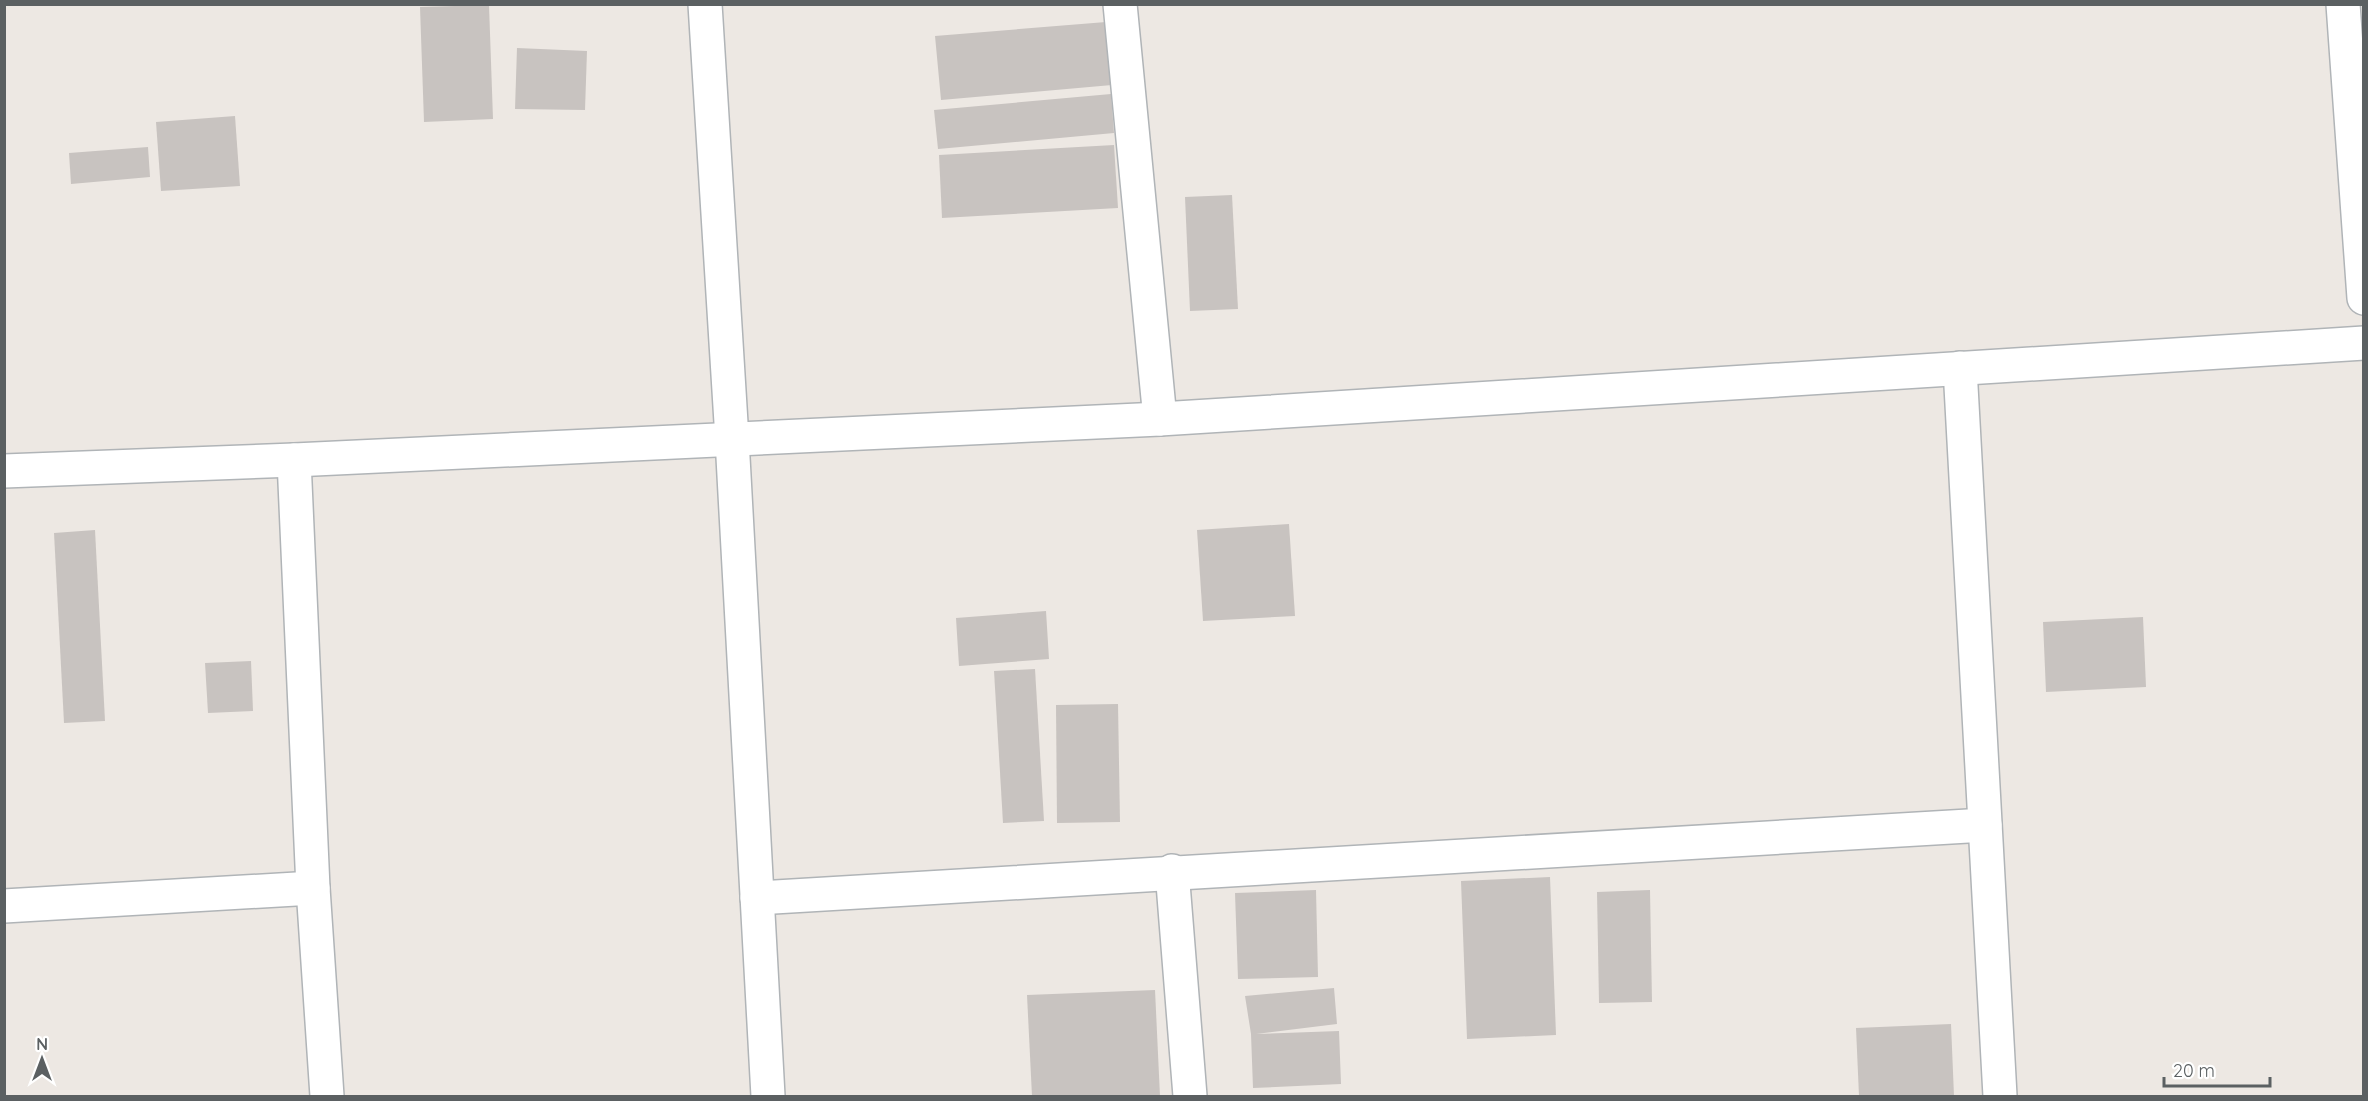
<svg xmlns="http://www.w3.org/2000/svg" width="2368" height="1101" viewBox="0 0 2368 1101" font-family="Quicksand,sans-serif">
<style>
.building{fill:#c8c3c0}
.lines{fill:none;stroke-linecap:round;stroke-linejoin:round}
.minor-casing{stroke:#b0b4b7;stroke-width:36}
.minor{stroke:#fff;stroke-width:33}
</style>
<rect width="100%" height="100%" fill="#ede8e3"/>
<g class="building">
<polygon points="489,5 493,119 424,122 420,7"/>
<polygon points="1106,22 1112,85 941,100 935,36"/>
<polygon points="517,48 587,51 585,110 515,109"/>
<polygon points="1111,94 1114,133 938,149 934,110"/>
<polygon points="235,116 240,186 161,191 156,122"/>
<polygon points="1114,145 1118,208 942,218 939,155"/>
<polygon points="148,147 150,177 71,184 69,153"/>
<polygon points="1232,195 1238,309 1190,311 1185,197"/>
<polygon points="1289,524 1295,616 1203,621 1197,530"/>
<polygon points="95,530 105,721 64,723 54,533"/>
<polygon points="1046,611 1049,659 959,666 956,618"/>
<polygon points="2143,617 2146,687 2046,692 2043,622"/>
<polygon points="251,661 253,711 208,713 205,663"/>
<polygon points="1035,669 1044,821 1003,823 994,671"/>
<polygon points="1118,704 1120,822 1057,823 1056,705"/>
<polygon points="1550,877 1556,1035 1467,1039 1461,881"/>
<polygon points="1316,890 1318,977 1238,979 1235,893"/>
<polygon points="1650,890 1652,1002 1599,1003 1597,892"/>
<polygon points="1334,988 1337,1024 1256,1034 1339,1031 1341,1084 1253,1088 1251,1034 1245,996"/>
<polygon points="1155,990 1160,1096 1032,1096 1027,995"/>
<polygon points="1951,1024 1954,1096 1859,1096 1856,1028"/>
</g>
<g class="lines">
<defs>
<g id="minor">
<polyline points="705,4 732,439 768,1096"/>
<polyline points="1120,4 1160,419"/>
<polyline points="2343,4 2364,298"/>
<polyline points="1960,368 2000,1096"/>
<polyline points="294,460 313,888 327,1096"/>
<polyline points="4,471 294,460 1160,419 2364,343"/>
<polyline points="1172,871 1190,1096"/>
<polyline points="757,898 1985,825"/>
<polyline points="4,906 313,888"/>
</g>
</defs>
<use href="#minor" class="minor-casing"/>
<use href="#minor" class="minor"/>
</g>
<rect width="2368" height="1101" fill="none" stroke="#5b6062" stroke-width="12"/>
<g transform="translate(42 1059)" stroke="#ffffff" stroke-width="4.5" paint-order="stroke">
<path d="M0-4.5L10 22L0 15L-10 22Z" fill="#5b6062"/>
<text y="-9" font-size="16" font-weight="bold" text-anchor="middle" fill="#5b6062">N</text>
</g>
<path d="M2164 1077v9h106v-9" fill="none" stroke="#5b6062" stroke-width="3"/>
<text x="2173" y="1077" font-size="18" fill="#5b6062" stroke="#ffffff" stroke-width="4.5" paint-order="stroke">20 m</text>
</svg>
